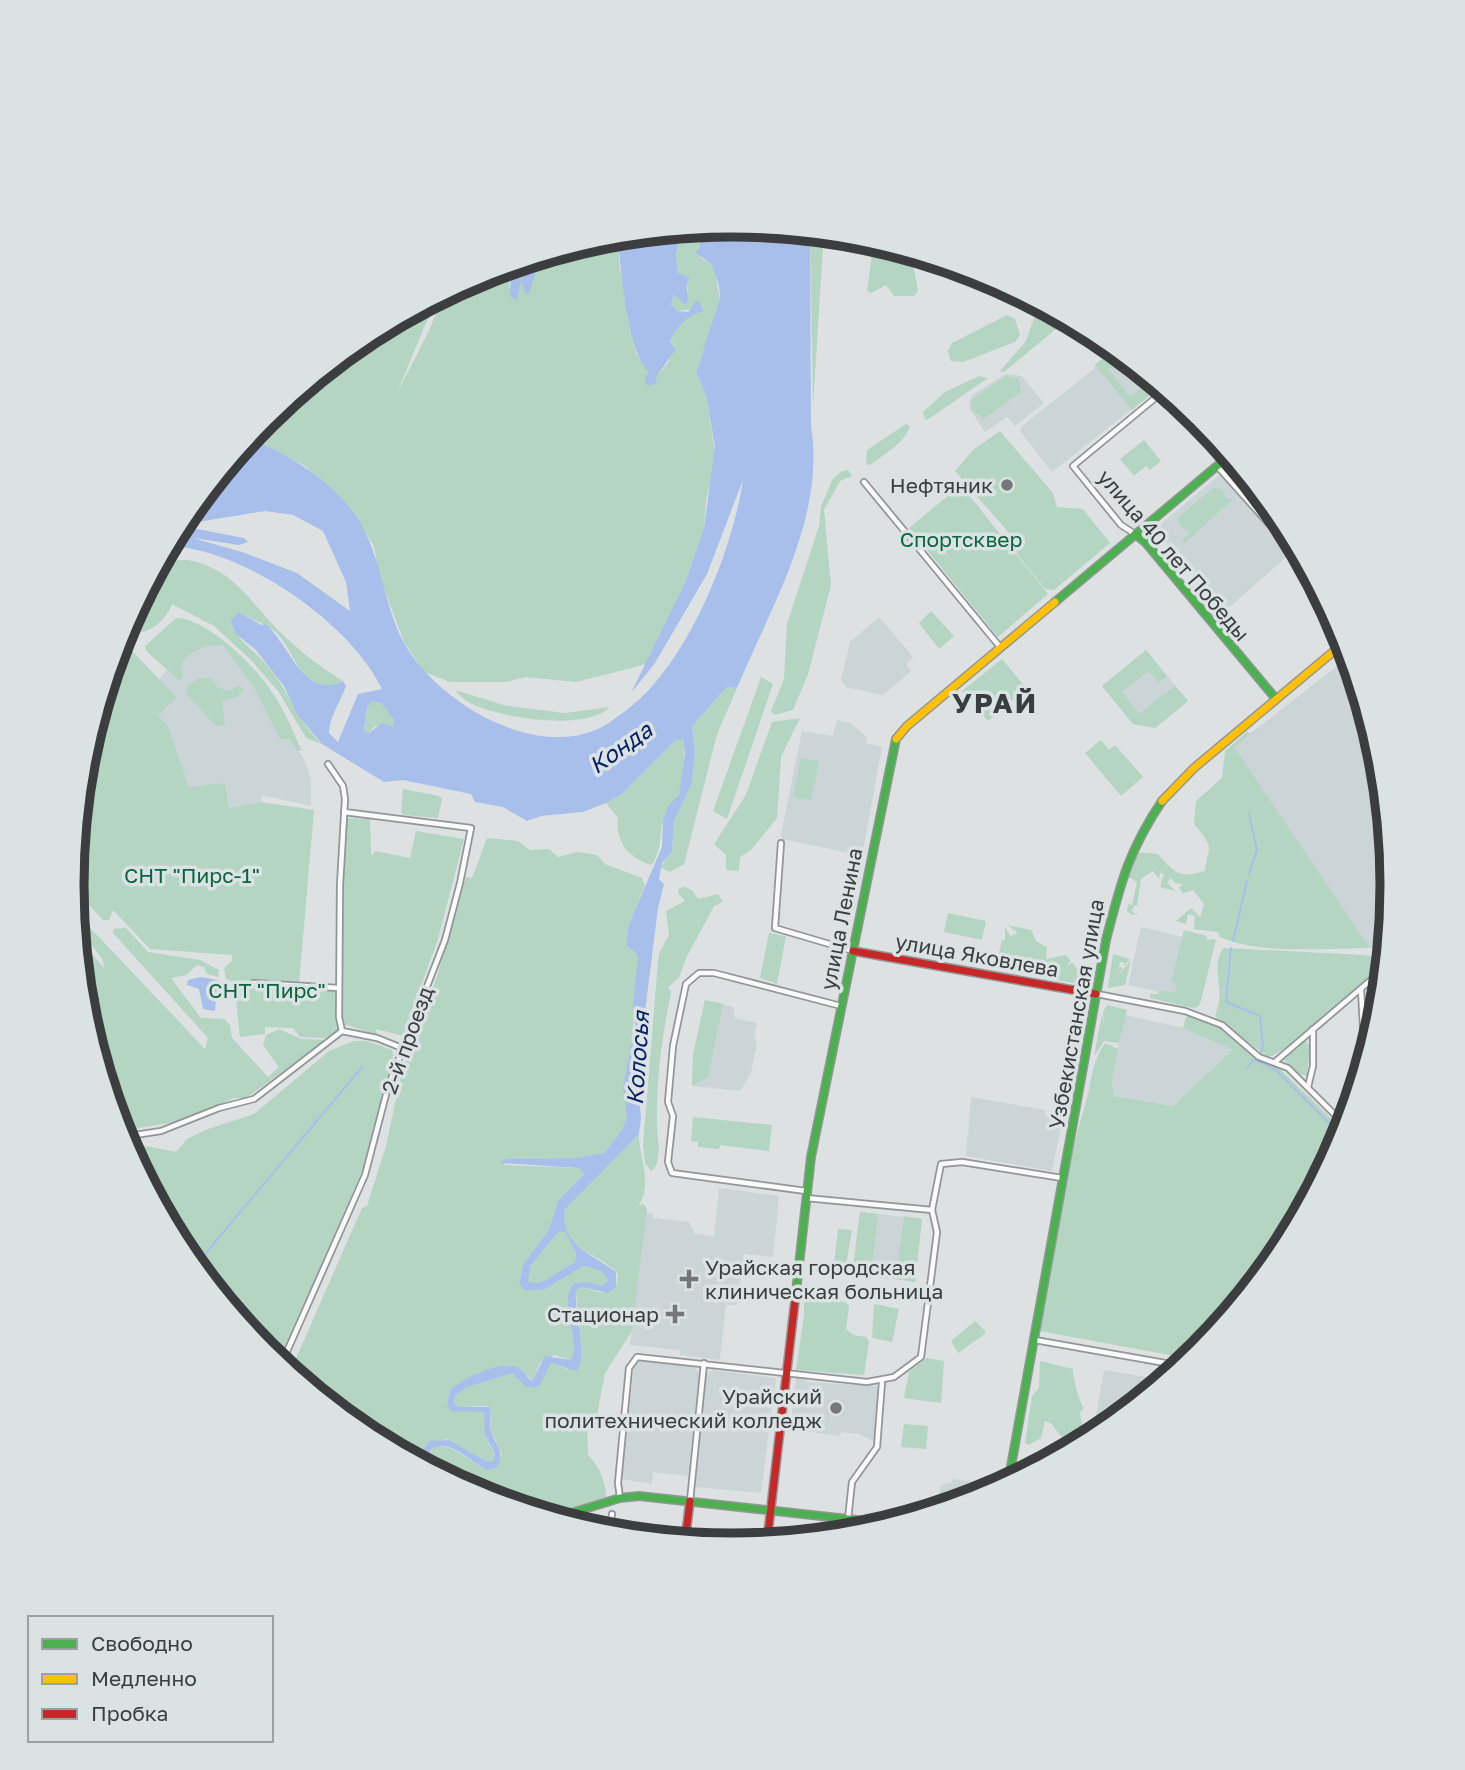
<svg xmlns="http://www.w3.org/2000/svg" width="1465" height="1770" viewBox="0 0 1465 1770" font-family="'Golos Text',sans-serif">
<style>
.built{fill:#cbd5d7}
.green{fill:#b3d5c2}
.water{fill:#a8bfec;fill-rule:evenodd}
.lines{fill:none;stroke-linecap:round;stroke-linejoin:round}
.stream{stroke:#a8bfec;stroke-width:2}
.street-casing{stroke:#939697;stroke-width:8}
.fast-casing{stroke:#939697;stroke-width:10}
.slow-casing{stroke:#939697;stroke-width:10}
.jam-casing{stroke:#939697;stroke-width:10}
.street{stroke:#fafafb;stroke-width:4.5}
.fast{stroke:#4caf50;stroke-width:7}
.slow{stroke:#ffc107;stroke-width:7}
.jam{stroke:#c62828;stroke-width:7}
.poi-dot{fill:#747677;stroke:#dbe2e4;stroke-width:2.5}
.labels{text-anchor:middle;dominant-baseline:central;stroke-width:7;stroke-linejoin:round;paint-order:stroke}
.poi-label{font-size:21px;fill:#3b3d3e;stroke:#dbe2e4;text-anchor:end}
.park-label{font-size:21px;fill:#08653e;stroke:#dbe2e4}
.street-label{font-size:21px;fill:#3b3d3e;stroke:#dbe2e4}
.water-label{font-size:23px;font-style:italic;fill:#072168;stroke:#dbe2e4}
.district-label{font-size:28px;font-weight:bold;letter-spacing:2px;fill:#393e3f;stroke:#dbe2e4}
.rim{fill:none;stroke:#3b3d3e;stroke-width:9}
</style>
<rect width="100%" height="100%" fill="#dde1e2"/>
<g class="built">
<polygon points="1115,348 1161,386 1052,472 1020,431 1021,427 1095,368 1095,365"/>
<polygon points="1006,374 1022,376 1044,403 1015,426 1007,417 985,432 970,409 969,402 972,395"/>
<polygon points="1219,475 1291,553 1225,611 1155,529"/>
<polygon points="879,617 913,657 906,664 911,671 883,695 846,687 841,680 850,642"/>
<polygon points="196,634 223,645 230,653 254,687 280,739 291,739 306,763 311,780 311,806 262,795 261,802 229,808 228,797 189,787 168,726 158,715 177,698 159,679"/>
<polygon points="1146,650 1188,701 1155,728 1133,724 1102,686"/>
<polygon points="1350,656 1381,757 1393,885 1387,946 1370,948 1233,747"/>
<polygon points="837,720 850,723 867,737 866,743 882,747 862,856 783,839 781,835 802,731 833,736"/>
<polygon points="1141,927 1200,941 1188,998 1128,985"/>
<polygon points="705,1000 733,1007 735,1018 757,1023 754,1035 757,1043 751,1073 740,1091 692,1086 693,1055"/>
<polygon points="1124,1015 1194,1030 1234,1050 1173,1106 1114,1096 1112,1081"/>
<polygon points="971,1097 1045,1110 1045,1115 1052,1120 1062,1122 1052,1171 966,1156"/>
<polygon points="719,1188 779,1196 773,1257 744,1254 737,1305 726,1305 720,1360 680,1355 680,1350 630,1345 646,1213 653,1213 653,1218 689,1222 695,1234 714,1236"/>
<polygon points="860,1212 922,1219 915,1282 858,1275 853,1268"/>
<polygon points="640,1361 695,1367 699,1373 688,1476 653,1472 652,1484 622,1479 634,1365"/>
<polygon points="713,1370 776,1378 761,1493 695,1487 706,1374"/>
<polygon points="1104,1370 1166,1380 1092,1439"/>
<polygon points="796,1378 806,1379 806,1382 877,1386 880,1402 875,1442 859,1434 841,1432 840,1436 790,1429"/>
<polygon points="953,1479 973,1482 969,1500 936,1510 941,1485 951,1483"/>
</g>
<g class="green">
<polygon points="707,227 704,238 697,248 701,258 711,264 716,275 720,305 707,336 706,352 696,372 706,395 716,459 706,500 704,528 684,585 647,664 576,682 526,677 506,682 450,682 424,672 404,642 379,575 374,546 357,519 343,500 305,466 249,438 266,417 366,335 441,295 425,325 397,393 429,331 444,293 480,274 511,265 509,287 518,294 514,268 514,264 520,262 526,295 541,256 618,235 620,271 626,291 630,328 637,355 657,384 656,377 668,363 675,346 670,340 677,325 695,312 692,309 677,311 671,304 674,295 688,291 686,280 678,273 676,254 682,229"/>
<polygon points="810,232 831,234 823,246 813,406"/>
<polygon points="874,241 918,254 913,265 918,290 914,296 894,296 886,285 871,293 867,291"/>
<polygon points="1039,304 1068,319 1004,372 1000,371 1026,341"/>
<polygon points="1007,315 1015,319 1020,335 1015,342 963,362 951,361 948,351 952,343"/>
<polygon points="1115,348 1126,357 1109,370 1130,397 1152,379 1161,386 1132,410 1095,365"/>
<polygon points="979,376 988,378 927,420 925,419 923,412 945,392"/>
<polygon points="1006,376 1019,379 1021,392 981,421 982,417 972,411 971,400"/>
<path d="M906,424L910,426C906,442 883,455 870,465L866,464L867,450Z"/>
<polygon points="1000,431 1053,493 1057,507 1083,509 1110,543 1054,590 1045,589 1005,539 1010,534 955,471 974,449"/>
<polygon points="1144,440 1161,461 1150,470 1146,466 1134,476 1120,459"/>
<polygon points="848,470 852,476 840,481 824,510 831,585 808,674 793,710 775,715 771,711 784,679 787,624 819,526 821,507 832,480 842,471"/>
<polygon points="961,485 1048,594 998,637 909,528"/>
<polygon points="1213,488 1222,489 1227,500 1230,498 1232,500 1184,544 1181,541 1190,533 1180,526 1179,517"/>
<path d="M188,560C234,569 249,601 279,631C298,650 320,667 343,681C299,702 296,646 273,630C263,623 249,618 239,612L230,621C234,637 252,649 263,661C287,685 296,720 322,744L306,738L278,691L251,660L214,626L172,604C167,618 154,630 139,633L126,624L160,561Z"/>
<polygon points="931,611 954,636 939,649 919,623"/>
<path d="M176,618C207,618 256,667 272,692C284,709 293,731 301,750L298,751L290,739H280L254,687L223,645C205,645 192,649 181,664L183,677L180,681L146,651L145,646Z"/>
<polygon points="120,638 177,698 158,715 168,726 189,787 225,783 229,808 261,802 314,810 299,984 342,986 345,818 370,819 371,856 376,851 410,858 416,831 464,839 438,939 403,1036 376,1029 377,1035 347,1025 325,1038 300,1037 293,1028 265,1027 265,1034 240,1037 234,982 226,979 224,968 232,961 232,955 150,949 113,910 109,920 103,920 72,887 85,756"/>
<polygon points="1146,650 1167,676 1159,683 1148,671 1122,692 1139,714 1175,686 1188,701 1155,728 1133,724 1102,686"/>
<polygon points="1002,659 1026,688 988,721 962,691"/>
<polygon points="761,677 773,684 727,819 713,811"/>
<polygon points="199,678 212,679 217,687 229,691 237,686 243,688 239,696 222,701 225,725 216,726 187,695 188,685"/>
<polygon points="727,687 737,688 717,734 684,864 670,872 660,867 672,852 674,821 692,783 695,752 692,726"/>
<path d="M455,690L507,706L565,713L610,707C585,732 502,718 472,704C465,701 460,695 455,690Z"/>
<polygon points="372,701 381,703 394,720 394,727 375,726 369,733 364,731 367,708"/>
<polygon points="800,718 781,757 777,818 751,850 740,857 739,871 726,870 726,855 714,844 746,795 772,722"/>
<path d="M1247,732L1250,734L1234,747L1370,948C1328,948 1258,955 1220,937L1218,932L1194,929L1195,916L1188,914L1186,924L1176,921L1191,908L1200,917L1204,904L1193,890L1183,893L1179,888L1183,884L1175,883L1171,878L1167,883L1176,891L1160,887L1164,874L1160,873L1159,879L1153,871L1141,879L1137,906L1134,905L1132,911L1134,914L1138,911L1136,914L1132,915L1127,911L1128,904L1132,905L1137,882L1128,877L1138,852L1158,854C1176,875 1180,878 1205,871C1208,844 1216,850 1194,824L1196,801L1222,778L1225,751Z"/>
<path d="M679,737L683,738C685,754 685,779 679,794C676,802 667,807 664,817C658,836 664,843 652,865C630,859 615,843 618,818L606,803L622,794Z"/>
<polygon points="1101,740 1109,750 1115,745 1143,777 1121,796 1085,753"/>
<polygon points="801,758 819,761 811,801 793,797"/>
<polygon points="403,789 439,796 442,799 438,818 404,815 401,812"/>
<path d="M487,838L518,841L530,850L549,849L558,857L578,852L597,855L605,864L642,878L645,885L629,924L626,945L638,955L627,1117L622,1130L604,1153L574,1158L506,1159L504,1165L579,1168L584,1174L558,1201L549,1229L523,1265L519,1285L525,1290H543L584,1266L601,1271L608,1280L602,1286L588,1282L574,1283C556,1305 582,1337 571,1360L554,1355L540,1363L532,1381L520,1368L478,1374L450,1390L447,1406L484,1412L486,1438L495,1455L493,1461H486L446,1439L427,1444L420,1454L421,1464L365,1434L290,1372L362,1208L367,1206L386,1146L402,1070L436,979L466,877L472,878Z"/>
<path d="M684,887L692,890L698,899L718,894L723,902L714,906L686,958L679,978L668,987L671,992C662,1036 656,1080 657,1124C657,1137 663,1164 651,1171L645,1163L643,1145L657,974L659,954L669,935L666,911L685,901L678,893L679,888Z"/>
<polygon points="948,913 986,921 982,940 944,932"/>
<polygon points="77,914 205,1049 208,1038 113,933 114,929 126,928 148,952 200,960 219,970 218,977 207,974 204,967 197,965 186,975 171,978 201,1018 224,1019 230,1025 232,1038 268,1077 279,1067 263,1045 266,1035 279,1029 301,1039 327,1040 246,1098 234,1098 181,1121 120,1131 84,1014 77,937 104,968 103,960 76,924"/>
<polygon points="1008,925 1031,930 1036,941 1047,947 1046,959 1066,955 1071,961 1067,965 1073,963 1083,978 1081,984 1043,978 1044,967 1041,977 1007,972 1013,963 1007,964 1011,959 996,966 1002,940 1005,940 1005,926 1010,936 1018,933"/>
<polygon points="1184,930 1207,936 1207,940 1216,939 1201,1001 1198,1007 1193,1008 1150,998 1150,994 1158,994 1159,991 1175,992 1177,983 1171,982"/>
<polygon points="769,933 786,936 777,984 760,978"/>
<path d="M1224,948L1364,955L1386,959L1385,964C1362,982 1290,1053 1268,1057L1216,1018C1215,1011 1218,1009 1219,1002C1222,986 1211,962 1224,948Z"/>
<polygon points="1113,954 1130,959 1124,966 1124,962 1120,962 1119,967 1123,968 1116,978 1131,960 1125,985 1108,988"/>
<polygon points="705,1000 723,1004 708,1077 692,1086 693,1055"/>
<polygon points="1107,1005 1127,1010 1119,1043 1104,1041 1094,1056 1102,1014 1104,1026 1103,1012"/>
<path d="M1190,1015L1215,1024L1257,1059L1276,1065L1345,1132L1343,1138L1282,1252L1191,1359L1040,1331C1053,1257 1062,1180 1084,1109C1092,1085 1090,1064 1105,1043L1118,1049L1112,1081L1114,1096L1173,1106L1233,1050L1183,1028L1186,1017Z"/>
<polygon points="1304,1039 1310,1046 1307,1076 1299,1074 1283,1059 1298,1048"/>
<polygon points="354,1041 367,1041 392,1050 393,1055 366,1162 279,1363 265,1352 183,1252 130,1153 146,1146 176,1152 187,1139 208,1129 254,1114 329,1051"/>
<polygon points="693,1117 772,1125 769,1151 720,1145 719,1149 698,1147 698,1142 691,1141"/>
<path d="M639,1134C639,1160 653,1181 639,1205L644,1204L647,1209L632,1331L605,1373L597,1415L587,1421L588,1455C598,1464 607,1484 606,1497L547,1516L527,1510L529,1505L520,1508L481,1496L467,1477L456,1470L434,1466L428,1455L433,1447C458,1441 478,1475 496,1468L502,1454L491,1431V1410L487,1406L458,1407L454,1402L455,1396L468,1387L512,1373L525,1386L537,1387L551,1363L568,1369L580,1344L576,1291L581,1287L602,1293L616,1287L618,1274C600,1252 559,1252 565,1208Z"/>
<polygon points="860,1212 878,1214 871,1276 858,1275 853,1268"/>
<polygon points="904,1216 922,1219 915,1282 896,1279"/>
<polygon points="838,1229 852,1230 845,1271 834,1265"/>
<polygon points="559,1230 565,1232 576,1254 575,1262 540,1283 528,1282 531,1265"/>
<polygon points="804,1292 827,1294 826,1300 845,1302 849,1306 846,1329 853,1335 866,1337 869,1342 864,1375 796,1370 804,1315"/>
<polygon points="874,1304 899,1309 892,1342 872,1338"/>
<polygon points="975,1321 985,1331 985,1334 958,1353 951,1341"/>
<polygon points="927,1358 944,1361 941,1403 904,1398 909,1372"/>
<path d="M1040,1361L1073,1369C1073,1377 1079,1402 1084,1408L1080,1413L1083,1431L1079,1442C1065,1445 1059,1434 1052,1424L1045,1421L1041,1438L1029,1445L1025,1443L1032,1396L1039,1388Z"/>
<polygon points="904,1424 928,1426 926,1449 901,1447"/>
</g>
<g class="water">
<path d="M733,224L810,232L811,426C826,516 771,607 737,688L727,687L692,726L695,752L692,783L674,821L672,852L662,863L659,879L664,884L658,908L637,1075L641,1118L639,1134L565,1209C560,1246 593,1254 616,1272V1287L608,1293L581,1287L576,1291C574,1311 588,1357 577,1371L551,1363L540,1385L534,1388L525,1386L512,1373L468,1387L455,1396L454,1402L458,1407H490C492,1415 489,1423 491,1431C495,1446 507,1451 496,1468L487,1470C472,1463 449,1437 431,1449L428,1458C440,1478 472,1462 481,1496L463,1482L447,1478L421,1464L420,1454L429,1441L449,1440L486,1461H493L495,1454L485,1435L484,1412L451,1411L447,1406L450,1390C464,1378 498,1361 517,1367C525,1370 526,1378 532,1381L545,1356L571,1360C582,1337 556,1305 574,1283L588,1282L602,1286L608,1280L601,1271L584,1266L543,1290H525L519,1285L523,1265L549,1229L558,1201L584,1174L579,1168L500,1163L506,1159L574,1158L604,1153L622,1130L627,1117L623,1088L635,1025L633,1008L638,955L626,945L629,924L662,847L663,820L669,805L679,795L685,754L683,739L676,740L622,794L606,803L583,812L541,816L527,821L503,807L475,802L471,794L403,780L384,782L322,744L297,714L284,686L256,650L236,634L230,621L239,612L261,625L265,624C290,643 302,701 343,681L346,686C341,700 329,718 329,733L338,742L358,694L382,689C350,622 242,548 168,546L183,518L249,438C292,457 331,479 358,519C382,557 383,604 404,643C436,700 527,756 593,731C605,727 614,719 624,712C686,668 732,553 743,480L707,574L655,663L631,693L684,585L704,528L715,447L706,395L696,372C704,355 703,349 708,334C718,303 727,299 711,264L696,253L707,227ZM265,511L293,515L323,531L346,582L350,611L297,573L245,553L193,538L239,545L248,542L244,538L187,527L191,523ZM372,701L381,703L394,720V727L382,723L369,733L364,731L367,708ZM559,1231L565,1232L576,1254L575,1262L540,1283L528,1282L531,1265Z"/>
<path d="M682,229L676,254L678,273L690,278C682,284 691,296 686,305L674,295L671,304L677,311L688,312L696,301L700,303L703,311C687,316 677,325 670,341L676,349L656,377L657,384L646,385L645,379L649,372C627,353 620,265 618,235Z"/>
<polygon points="541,256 529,293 526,295 521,281 517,301 510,296 511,265 514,264 516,277 520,280 523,278 520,262"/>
<polygon points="200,977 218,980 215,1011 203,1009 199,989 187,985 188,980"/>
</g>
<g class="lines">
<g class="stream">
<polyline points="1249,814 1257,850 1249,874"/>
<polyline points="1233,941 1247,881"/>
<polyline points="1231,948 1226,1002 1260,1016 1263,1047 1260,1055"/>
<polyline points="1253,1059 1276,1070 1343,1137"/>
<polyline points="1247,1068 1255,1058"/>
<polyline points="195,1266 362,1067"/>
</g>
<defs>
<g id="street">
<polyline points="1217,466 1269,524"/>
<polyline points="864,482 1000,647"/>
<polyline points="1135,534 1121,525 1073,466 1165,390"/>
<polyline points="1285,541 1312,574"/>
<polyline points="328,764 343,786 345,799 340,885 339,1017 342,1031"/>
<polyline points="781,843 775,928 853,951"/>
<polyline points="253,983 339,988"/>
<polyline points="1361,989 1365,1065"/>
<polyline points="1097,994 1185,1011 1222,1025 1259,1057 1288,1068 1346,1126"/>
<polyline points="342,1031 377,1038 402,1048"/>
<polyline points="1276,1061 1385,968"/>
<polyline points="1308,1087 1313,1066 1313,1029"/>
<polyline points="122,1137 161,1131 219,1108 254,1099 342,1031"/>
<polyline points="806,1191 672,1173 668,1162 673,1116 668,1102 673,1046 686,984 699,973 714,973 841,1006"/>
<polyline points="806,1198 932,1210"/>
<polyline points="1035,1340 1182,1366"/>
<polyline points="281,1365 365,1175 388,1087 445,940 460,883 471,828 344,812"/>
<polyline points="620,1498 618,1483 629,1368 637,1357 867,1382 894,1377 921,1357 937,1232 932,1210 941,1164 962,1162 1062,1178"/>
<polyline points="690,1501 704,1363"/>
<polyline points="848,1519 852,1482 877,1447 882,1382"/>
<polyline points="610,1527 686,1536"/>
<polyline points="609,1534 612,1514"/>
<polyline points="841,1535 843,1519"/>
</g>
<g id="fast">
<polyline points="1135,534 1146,543 1276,699"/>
<polyline points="1055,602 1230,455"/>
<polyline points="796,1292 811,1157 896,739"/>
<path d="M1008,1483L1106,940C1121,882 1128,852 1162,801"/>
<polyline points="555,1518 620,1498 639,1496 893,1524"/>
</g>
<g id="slow">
<polyline points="896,739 907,726 1055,602"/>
<polyline points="1162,801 1194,768 1346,641"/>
</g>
<g id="jam">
<polyline points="853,951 1096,994"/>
<polyline points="685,1541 690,1501"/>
<polyline points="767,1542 796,1292"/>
</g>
</defs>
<use href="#street" class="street-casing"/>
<use href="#fast" class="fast-casing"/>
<use href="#slow" class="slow-casing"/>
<use href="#jam" class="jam-casing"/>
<use href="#street" class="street"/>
<use href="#fast" class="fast"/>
<use href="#slow" class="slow"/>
<use href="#jam" class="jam"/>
</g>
<g class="poi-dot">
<circle cx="1007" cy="485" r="7"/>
<path d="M685.5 1268.5h7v7h7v7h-7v7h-7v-7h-7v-7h7z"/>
<path d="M671.5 1303.5h7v7h7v7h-7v7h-7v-7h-7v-7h7z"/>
<circle cx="836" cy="1408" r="7"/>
</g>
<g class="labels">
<g class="poi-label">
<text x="993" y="485">Нефтяник</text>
<text x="705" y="1267" text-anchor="start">Урайская городская<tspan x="705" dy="24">клиническая больница</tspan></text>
<text x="659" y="1314">Стационар</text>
<text x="822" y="1396">Урайский<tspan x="822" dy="24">политехнический колледж</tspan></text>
</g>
<g class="park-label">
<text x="961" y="539">Спортсквер</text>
<text x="192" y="875">СНТ "Пирс-1"</text>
<text x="267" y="990">СНТ "Пирс"</text>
</g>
<g class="street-label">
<text transform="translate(1174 555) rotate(49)">улица 40 лет Победы</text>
<text transform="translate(841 919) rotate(-79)">улица Ленина</text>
<text transform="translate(977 955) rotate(10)">улица Яковлева</text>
<text transform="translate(1076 1014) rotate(-80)">Узбекистанская улица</text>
<text transform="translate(407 1040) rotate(-70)">2-й проезд</text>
</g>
<g class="water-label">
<text transform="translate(620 747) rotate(-35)">Конда</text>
<text transform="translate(637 1058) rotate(-86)">Колосья</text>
</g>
<g class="district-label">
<text x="995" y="702">УРАЙ</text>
</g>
</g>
<path d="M0 0H1465V1770H0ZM84 885a648 648 0 1 1 1296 0a648 648 0 1 1-1296 0Z" fill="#dbe2e4" fill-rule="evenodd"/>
<path class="rim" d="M84 885a648 648 0 1 1 1296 0a648 648 0 1 1-1296 0Z"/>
<rect x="28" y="1616" width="245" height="126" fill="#dbe2e4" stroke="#9ba0a2" stroke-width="2"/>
<rect x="42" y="1639" width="35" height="10" fill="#4caf50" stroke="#9ba0a2" stroke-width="2"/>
<text x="91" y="1651" font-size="21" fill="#3b3d3e">Свободно</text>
<rect x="42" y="1674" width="35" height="10" fill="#ffc107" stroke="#9ba0a2" stroke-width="2"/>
<text x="91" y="1686" font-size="21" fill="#3b3d3e">Медленно</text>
<rect x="42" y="1709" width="35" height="10" fill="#c62828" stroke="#9ba0a2" stroke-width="2"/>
<text x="91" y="1721" font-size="21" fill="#3b3d3e">Пробка</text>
</svg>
